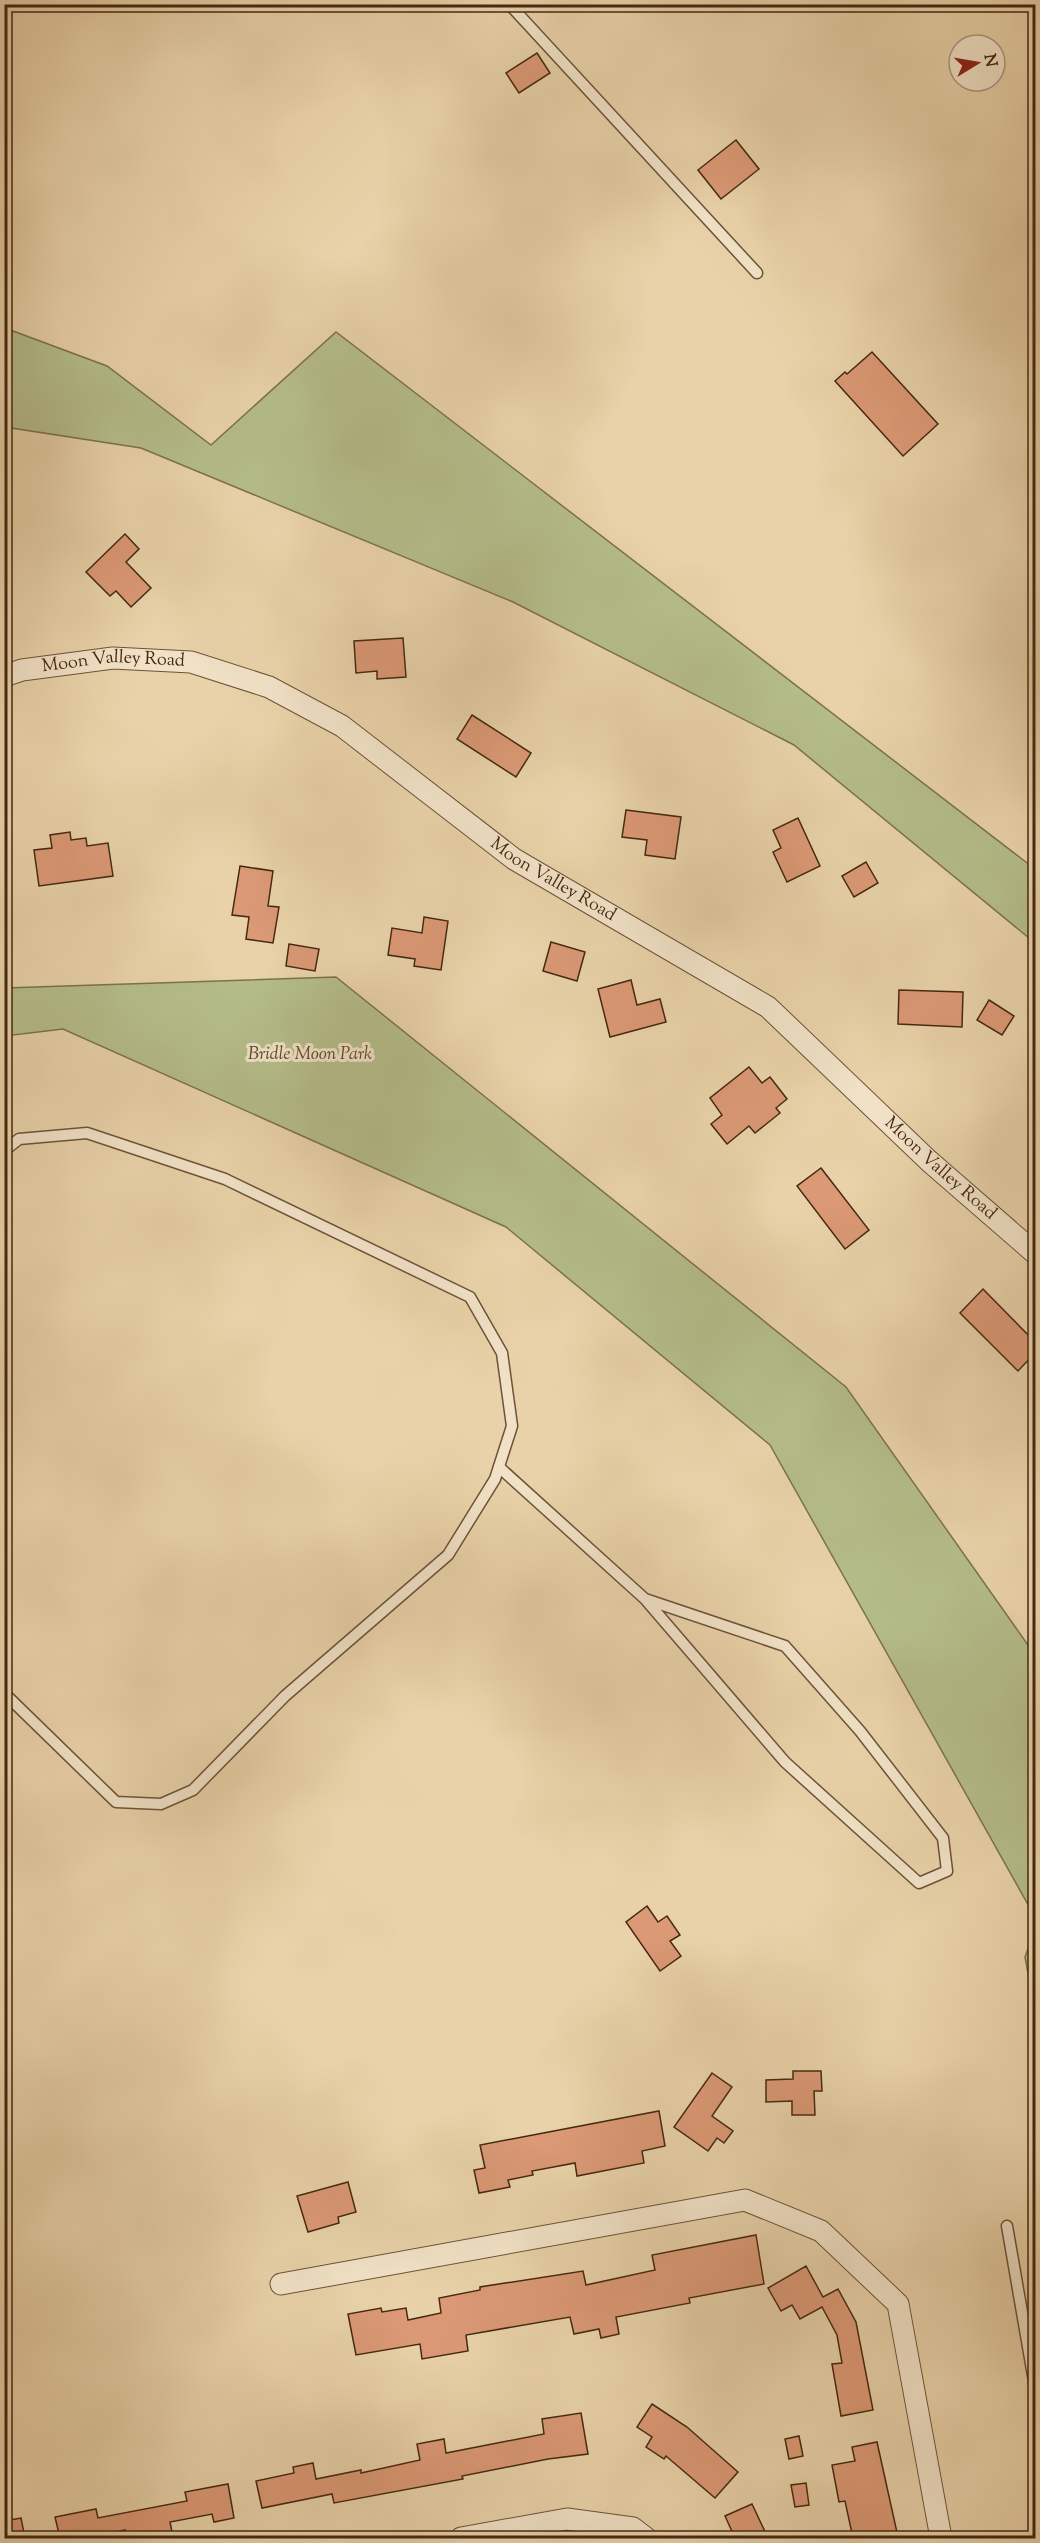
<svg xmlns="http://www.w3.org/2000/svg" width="1040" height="2543" viewBox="0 0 1040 2543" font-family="'Sorts Mill Goudy',serif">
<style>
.green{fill:#b4bd8a;stroke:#7c724e;stroke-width:1.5}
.building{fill:#db9975;stroke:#452812;stroke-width:1.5}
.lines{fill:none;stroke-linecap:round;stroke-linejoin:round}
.lane-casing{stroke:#6e5238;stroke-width:13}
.street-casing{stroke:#6e5238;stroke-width:23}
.lane{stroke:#f1e2c7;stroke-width:10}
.street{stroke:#f1e2c7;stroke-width:21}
.labels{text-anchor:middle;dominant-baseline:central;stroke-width:6;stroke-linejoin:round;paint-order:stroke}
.street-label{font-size:18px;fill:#452812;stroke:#f1e2c7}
.park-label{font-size:18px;font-style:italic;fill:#5b462a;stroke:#f1e2c7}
</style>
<rect width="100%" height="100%" fill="#e9d2a9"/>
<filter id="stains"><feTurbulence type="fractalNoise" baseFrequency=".00333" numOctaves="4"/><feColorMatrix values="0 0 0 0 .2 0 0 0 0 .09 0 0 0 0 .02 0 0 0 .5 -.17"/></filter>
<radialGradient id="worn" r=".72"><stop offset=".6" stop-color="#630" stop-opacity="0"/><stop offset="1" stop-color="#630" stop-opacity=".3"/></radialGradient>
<g class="green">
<polygon points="5,328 107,366 211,445 336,332 1035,869 1035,943 794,745 513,602 141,448 5,427"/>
<polygon points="336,977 846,1387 1035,1655 1035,1917 770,1445 506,1227 63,1029 5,1036 5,988"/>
<polygon points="1035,1929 1035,2011 1025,1957"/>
</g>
<g class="building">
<polygon points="537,53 550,73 519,93 506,73"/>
<polygon points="736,140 759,169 721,199 698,170"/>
<polygon points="872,352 938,424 903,456 835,381 845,372 847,374"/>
<polygon points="125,534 139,549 126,562 151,588 131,607 116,591 110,596 86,572"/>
<polygon points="403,638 406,677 377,679 377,671 356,673 354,641"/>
<polygon points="472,715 531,753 516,777 457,739"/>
<polygon points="626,810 681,817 675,859 645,855 647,840 622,837"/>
<polygon points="798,818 820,866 787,882 773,852 781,848 773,830"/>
<polygon points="70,832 71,840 86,838 87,846 108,843 113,876 39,886 34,850 52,848 50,835"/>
<polygon points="866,862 878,883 854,897 842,876"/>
<polygon points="240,866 273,871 268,906 279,907 273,943 246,939 249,917 232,915"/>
<polygon points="424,917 448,921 441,970 414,966 415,959 388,955 392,928 422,933"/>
<polygon points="551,942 585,952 577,981 543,971"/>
<polygon points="289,944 319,949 315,971 286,966"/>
<polygon points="631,980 637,1005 660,999 666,1022 610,1037 598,989"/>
<polygon points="899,990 963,992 962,1027 898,1024"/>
<polygon points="989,1000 1014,1016 1002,1035 977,1020"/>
<polygon points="749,1067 762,1083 770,1077 787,1099 776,1108 780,1113 755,1133 749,1126 727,1144 711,1124 722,1115 710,1098"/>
<polygon points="821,1168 869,1230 845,1249 797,1186"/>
<polygon points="983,1289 1035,1342 1035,1353 1018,1371 960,1313"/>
<polygon points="647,1906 658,1922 667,1916 680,1935 670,1941 681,1956 660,1971 626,1922"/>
<polygon points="793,2071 821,2071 822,2091 814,2091 815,2115 792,2115 792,2101 766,2102 766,2080 793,2079"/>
<polygon points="712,2073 732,2087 712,2116 733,2131 724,2143 717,2138 708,2151 674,2127"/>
<polygon points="659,2111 665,2146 642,2151 644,2163 577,2176 575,2163 532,2171 533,2175 508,2180 510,2187 479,2193 474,2170 485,2168 480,2145"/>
<polygon points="348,2182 356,2212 338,2217 339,2223 308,2232 297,2196"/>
<polygon points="756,2235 764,2284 689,2298 690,2303 616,2317 619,2334 601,2338 599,2329 574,2334 570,2317 466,2335 468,2351 422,2359 420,2344 356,2355 348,2314 381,2308 382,2312 406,2308 408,2320 441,2313 439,2298 480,2290 480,2287 583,2271 586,2285 655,2270 652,2255"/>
<polygon points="806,2266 823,2297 838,2289 856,2322 873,2410 841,2416 832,2364 842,2363 837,2335 822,2307 800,2319 792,2305 781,2311 768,2288"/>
<polygon points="652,2404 687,2427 738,2472 715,2498 666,2456 664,2459 646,2447 652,2437 637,2427"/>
<polygon points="581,2413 588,2454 548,2459 462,2476 463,2479 334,2503 332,2494 262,2508 256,2481 294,2473 293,2467 313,2463 316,2479 361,2470 361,2473 420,2460 417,2444 444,2439 446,2453 544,2434 542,2419"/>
<polygon points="799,2436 803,2456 789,2459 785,2439"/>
<polygon points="877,2442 898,2537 853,2538 845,2501 839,2502 832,2465 855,2461 852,2447"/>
<polygon points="806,2483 809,2505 795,2507 791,2485"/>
<polygon points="228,2484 234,2518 214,2522 212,2514 170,2522 172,2532 139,2538 127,2538 125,2530 89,2538 60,2538 55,2517 96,2509 98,2518 187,2501 185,2492"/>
<polygon points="752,2504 768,2538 735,2538 725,2516"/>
<polygon points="21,2518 25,2538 4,2538 4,2521"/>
</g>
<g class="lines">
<defs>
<g id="lane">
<polyline points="509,4 757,273"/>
<polyline points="4,1151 19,1139 87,1133 225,1179 470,1297 502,1353 512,1426 495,1479 448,1555 285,1696 193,1790 161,1804 116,1802 4,1693"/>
<polyline points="499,1467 645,1599 785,1646 860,1731 943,1838 947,1871 919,1883 785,1762 645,1599"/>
<polyline points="1007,2226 1036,2393"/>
</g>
<g id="street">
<path id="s1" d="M4,676L22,670L113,658L191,662L269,687L342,726L514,859L768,1007L929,1161L1036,1254"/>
<polyline points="281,2284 745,2200 821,2231 898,2304 941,2538"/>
<polyline points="461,2538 567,2519 633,2528 646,2538"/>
</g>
</defs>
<use href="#lane" class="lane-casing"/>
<use href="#street" class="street-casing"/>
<use href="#lane" class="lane"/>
<use href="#street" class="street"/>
</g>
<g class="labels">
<g class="street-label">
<text stroke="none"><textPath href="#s1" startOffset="111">Moon Valley Road</textPath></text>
<text stroke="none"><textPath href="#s1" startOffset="615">Moon Valley Road</textPath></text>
<text stroke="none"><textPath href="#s1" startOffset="1101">Moon Valley Road</textPath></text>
</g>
<g class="park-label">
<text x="310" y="1055">Bridle Moon Park</text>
</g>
</g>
<rect width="1040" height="2543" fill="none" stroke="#e9d2a9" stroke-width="24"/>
<rect x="6" y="6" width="1028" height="2531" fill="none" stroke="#452812" stroke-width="3"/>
<rect x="12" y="12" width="1016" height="2519" fill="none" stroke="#452812" stroke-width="1.5"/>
<g transform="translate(977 63) rotate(79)"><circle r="28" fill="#f1e2c7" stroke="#ac987f" stroke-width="1.5"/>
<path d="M0-4.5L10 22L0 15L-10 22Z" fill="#8f2418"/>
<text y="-9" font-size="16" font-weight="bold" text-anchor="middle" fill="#452812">N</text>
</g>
<rect width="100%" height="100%" filter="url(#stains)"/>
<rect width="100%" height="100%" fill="url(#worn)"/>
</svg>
